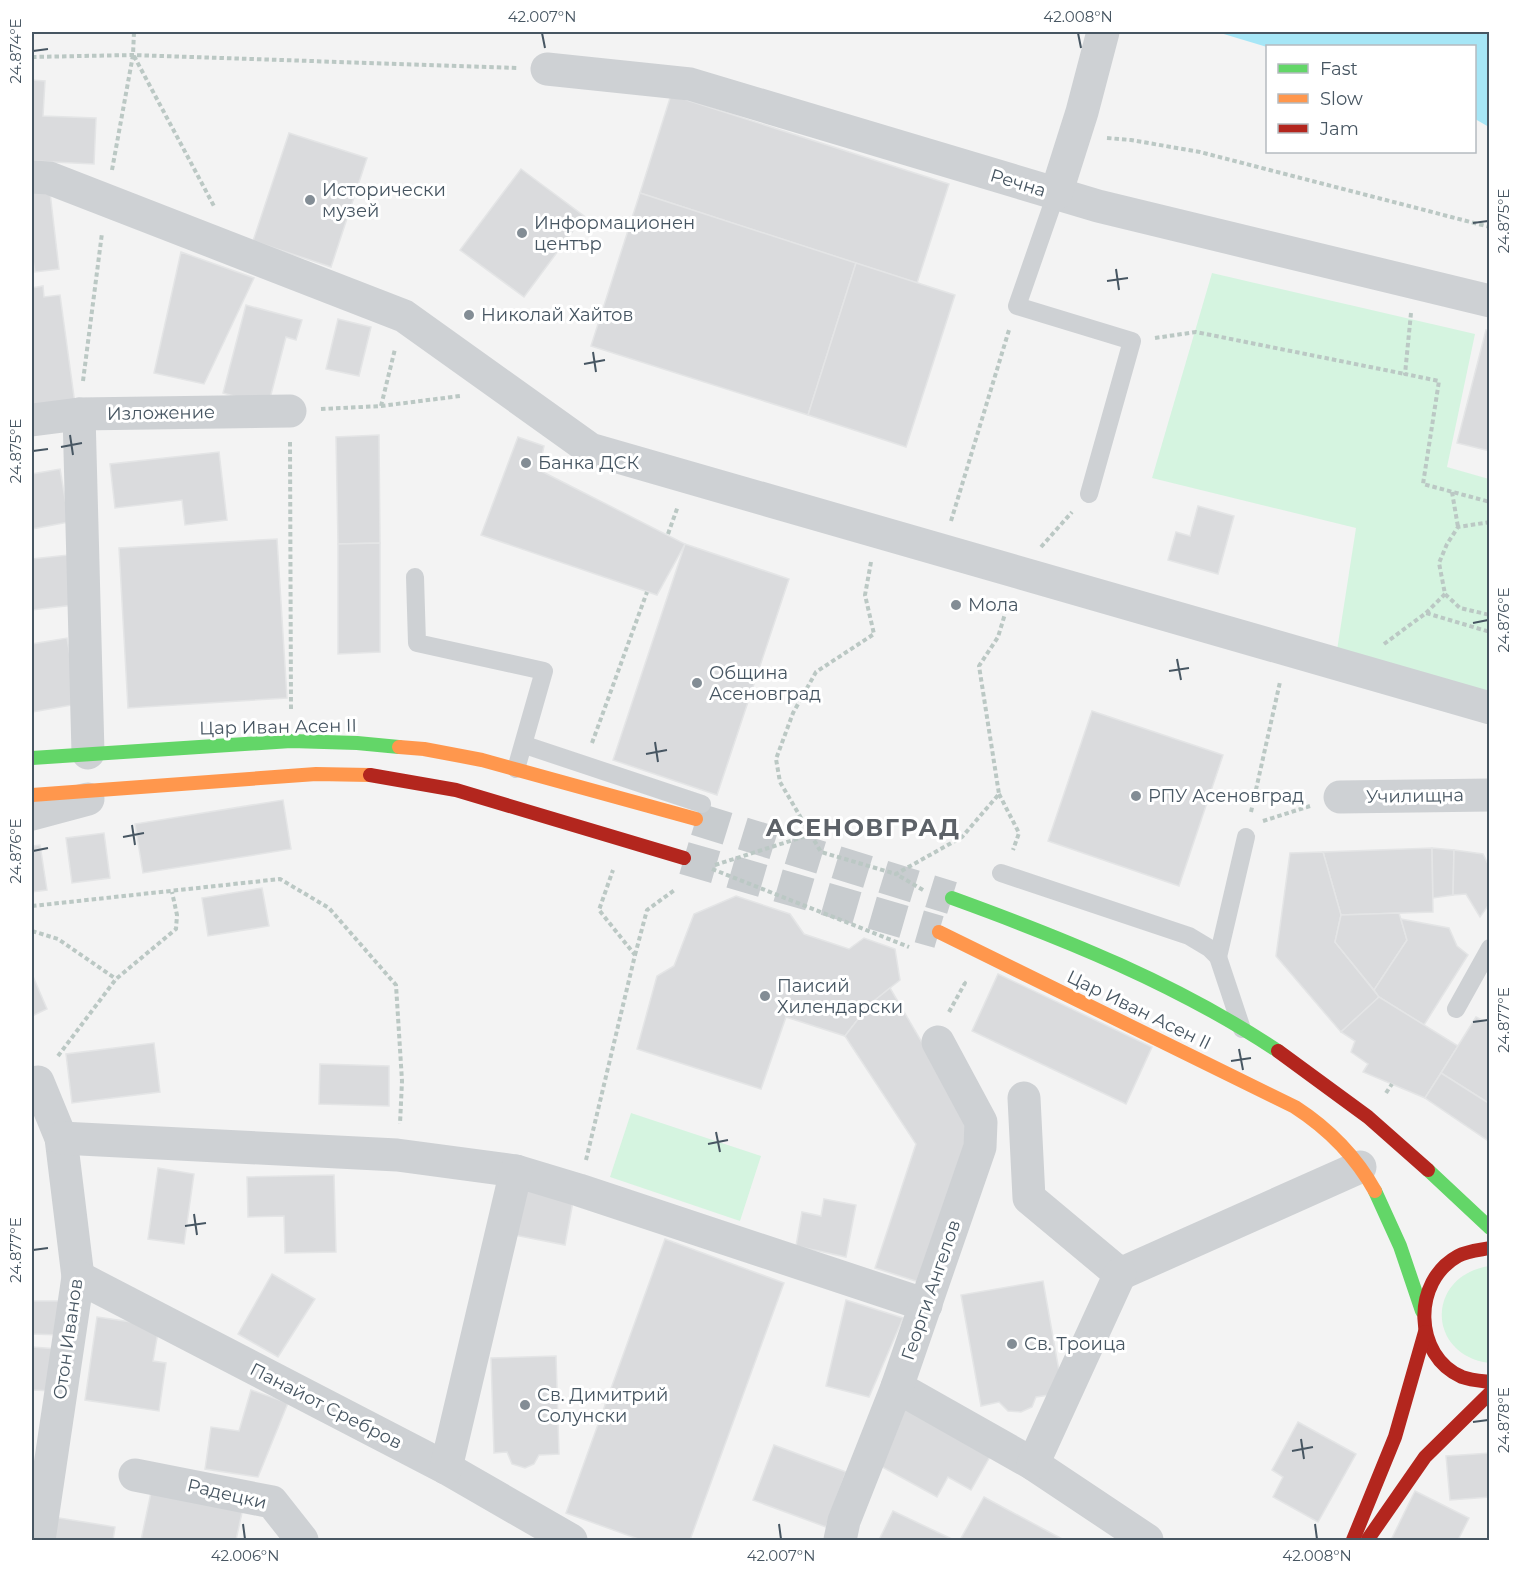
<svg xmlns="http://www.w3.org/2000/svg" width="1521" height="1572" viewBox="0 0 1521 1572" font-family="Montserrat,sans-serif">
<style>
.green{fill:#d5f4e0}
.water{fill:#a6e6f6}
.building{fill:#dadbdd;stroke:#e4e5e6;stroke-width:1.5}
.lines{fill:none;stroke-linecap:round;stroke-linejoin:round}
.secondary-tunnel{stroke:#c8cccf;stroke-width:33;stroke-dasharray:33 16;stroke-linecap:butt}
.path{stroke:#bbc8c4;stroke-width:4;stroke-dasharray:4.5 3;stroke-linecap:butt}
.lane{stroke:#ced1d4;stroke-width:18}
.street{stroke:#ced1d4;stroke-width:33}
.fast{stroke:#63d668;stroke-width:14}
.slow{stroke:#ff974d;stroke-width:14}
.jam{stroke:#b3261e;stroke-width:14}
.ticks{fill:none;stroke:#475662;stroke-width:2}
.poi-dot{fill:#838d95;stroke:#fff;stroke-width:2}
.labels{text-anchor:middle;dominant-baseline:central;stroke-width:6;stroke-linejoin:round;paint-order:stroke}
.street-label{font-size:18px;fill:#475662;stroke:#fff}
.poi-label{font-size:18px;fill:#475662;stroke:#fff;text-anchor:start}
.district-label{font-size:24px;font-weight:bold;letter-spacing:1.5px;fill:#5d6268;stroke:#fff}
.neatline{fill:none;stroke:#475662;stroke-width:2}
.ticks-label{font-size:15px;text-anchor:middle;fill:#475662}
</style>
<rect width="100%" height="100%" fill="#f3f3f3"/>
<g class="green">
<polygon points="1212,273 1475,334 1447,467 1489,479 1489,701 1335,663 1356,528 1152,478"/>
<polygon points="631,1113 761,1156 740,1221 610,1177"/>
<path d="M1489,1266H1490L1489,1363C1426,1354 1426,1276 1489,1266Z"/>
</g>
<polygon class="water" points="1217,32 1489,32 1489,127 1475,119 1474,46 1267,47"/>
<g class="building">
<polygon points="32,80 45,81 43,116 96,118 94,164 32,161"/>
<polygon points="671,95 949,184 917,283 640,193"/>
<polygon points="289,133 367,158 331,267 253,241"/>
<polygon points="521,169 584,216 524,297 460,250"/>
<polygon points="49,184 59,269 35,272 32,255 32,186"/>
<polygon points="640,193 856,263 808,415 591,346"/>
<polygon points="181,252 254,278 204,384 154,373"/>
<polygon points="856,263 955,295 906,447 808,415"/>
<polygon points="43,286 44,297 60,295 75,404 32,410 32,288"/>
<polygon points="246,305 302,320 296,340 286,337 268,406 223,393"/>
<polygon points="338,319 371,327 359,376 326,369"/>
<polygon points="1486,330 1490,331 1490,451 1457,443"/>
<polygon points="379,435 380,543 338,544 336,437"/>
<polygon points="518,437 544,446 539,470 685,544 657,595 481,535"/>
<polygon points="219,452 227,520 185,525 182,500 115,508 110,464"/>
<polygon points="60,469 69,522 32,529 32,474"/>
<polygon points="1198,506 1234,516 1218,574 1168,560 1176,532 1190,536"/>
<polygon points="277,539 287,698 128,708 119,548"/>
<polygon points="380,543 380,652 338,654 338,544"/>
<polygon points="685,544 789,579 717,795 613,760"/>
<polygon points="68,555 74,605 32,610 32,559"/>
<polygon points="67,638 78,704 32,712 32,644"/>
<polygon points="1092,711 1223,755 1179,886 1048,841"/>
<polygon points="283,800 291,849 143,873 135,824"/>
<polygon points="104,833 110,878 72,883 66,838"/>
<polygon points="40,845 47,890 32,892 32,846"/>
<polygon points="1432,848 1433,912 1341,915 1323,852"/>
<polygon points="1432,848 1454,850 1453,895 1433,898"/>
<polygon points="1454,850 1483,854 1490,868 1490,903 1480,917 1466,894 1453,895"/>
<polygon points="1323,852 1341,915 1335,942 1379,997 1341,1032 1276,956 1290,853"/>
<polygon points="262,888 269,926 208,936 202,898"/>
<polygon points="736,896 790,914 804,934 849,949 864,938 895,949 900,980 869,1005 845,1036 786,1017 761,1089 637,1049 657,976 674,966 694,914"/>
<polygon points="1399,913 1407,940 1374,990 1335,942 1341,915"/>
<polygon points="1401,919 1449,928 1457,946 1468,955 1424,1025 1379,997 1374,990 1407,940"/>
<polygon points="32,974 47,1009 32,1016"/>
<polygon points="998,974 1152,1047 1126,1104 972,1031"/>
<polygon points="890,988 974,1131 925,1284 875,1268 916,1144 845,1036 869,1005"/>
<polygon points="1379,997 1458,1046 1425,1098 1363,1072 1368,1064 1351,1052 1355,1041 1341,1032"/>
<polygon points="1476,1017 1490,1024 1490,1104 1441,1073"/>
<polygon points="154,1043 160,1092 72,1103 66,1054"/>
<polygon points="320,1064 389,1066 389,1106 319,1104"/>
<polygon points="1441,1073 1490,1104 1490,1142 1425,1098"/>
<polygon points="158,1168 194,1174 184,1244 148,1239"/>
<polygon points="334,1175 336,1252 285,1253 284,1216 248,1217 247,1177"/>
<polygon points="518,1186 574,1196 565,1245 509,1234"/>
<polygon points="824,1199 856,1205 846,1257 796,1246 802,1212 821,1216"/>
<polygon points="665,1239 784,1283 690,1540 641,1540 566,1513"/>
<polygon points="272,1274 315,1299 278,1357 238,1334"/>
<polygon points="1043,1281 1063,1393 1036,1397 1032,1407 1021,1412 1008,1411 999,1402 981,1406 961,1295"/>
<polygon points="846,1300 903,1318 869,1397 826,1386"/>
<polygon points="32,1301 62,1301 61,1335 32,1334"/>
<polygon points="97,1317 159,1326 153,1361 166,1363 159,1411 85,1400"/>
<polygon points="32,1347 58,1349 55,1391 32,1390"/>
<polygon points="556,1356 559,1454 539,1455 534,1464 525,1468 512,1464 507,1452 494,1453 491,1358"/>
<polygon points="251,1390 288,1403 258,1477 205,1469 211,1427 239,1431"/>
<polygon points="905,1405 992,1453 971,1490 948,1477 937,1497 873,1462"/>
<polygon points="1298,1422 1356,1454 1318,1522 1273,1497 1283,1477 1272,1470"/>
<polygon points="774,1445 846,1472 826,1527 753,1500"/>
<polygon points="1490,1453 1490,1497 1450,1500 1446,1456"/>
<polygon points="152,1488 243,1508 236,1540 141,1540"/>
<polygon points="1415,1491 1469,1518 1458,1540 1391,1540"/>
<polygon points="984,1497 1064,1540 960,1540"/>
<polygon points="893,1511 954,1540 879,1540"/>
<polygon points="53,1517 115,1527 113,1540 50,1540"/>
</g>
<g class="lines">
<g class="secondary-tunnel">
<polyline points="696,819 952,898"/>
<polyline points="684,858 939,932"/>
</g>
<g class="path">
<polyline points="134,56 215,208"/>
<polyline points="32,57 133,55 517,68"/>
<polyline points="1107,138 1131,140 1200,152 1490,227"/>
<polyline points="112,170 133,55 134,32"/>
<polyline points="1411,313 1405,374 1439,381 1423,484 1490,502"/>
<polyline points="1155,338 1196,332 1405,374"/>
<polyline points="83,381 102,233"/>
<polyline points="381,406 460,396"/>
<polyline points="321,409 381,406 395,349"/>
<polyline points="290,442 291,710"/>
<polyline points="1452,492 1458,527"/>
<polyline points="951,521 1009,330"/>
<polyline points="1490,522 1458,527 1447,544 1439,563 1445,594 1460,608 1490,615"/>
<polyline points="668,534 678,506"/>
<polyline points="1041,547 1072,512"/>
<polyline points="871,562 865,595 874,634 816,672 793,713 776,759 780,782 821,852 896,874"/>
<polyline points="1426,613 1445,594"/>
<polyline points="1384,644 1426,613 1490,632"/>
<polyline points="592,743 647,592"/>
<polyline points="999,794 1019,833 1013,850"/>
<polyline points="1251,812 1280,682"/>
<polyline points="1263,821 1310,806"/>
<polyline points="715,865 812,834"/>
<polyline points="712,869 909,947"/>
<polyline points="923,890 896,874 962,837 999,794 979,666 998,637 1008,604"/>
<polyline points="32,906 280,879 329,908 396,985 402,1081 400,1124"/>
<polyline points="32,931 58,939 116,979"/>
<polyline points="635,955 647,910 676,889"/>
<polyline points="949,1012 965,983 963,982"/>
<polyline points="58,1056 116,979 176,929 177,915 172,892"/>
<polyline points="1386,1093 1392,1084"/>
<polyline points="586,1160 635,955 599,910 613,870"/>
</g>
<g class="lane">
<polyline points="1056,194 1017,306 1132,341 1089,494"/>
<polyline points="415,577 417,643 544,671 516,769"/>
<polyline points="525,745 702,804"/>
<polyline points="1001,873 1189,936 1209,948 1218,957 1242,1029"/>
<polyline points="1218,957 1246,837"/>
<polyline points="1456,1009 1490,948"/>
</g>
<g class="street">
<polyline points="547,69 690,84 1098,206 1490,301"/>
<polyline points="32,177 49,178 404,316 590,449 1490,708"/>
<polyline points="1056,194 1082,112 1103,32"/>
<polyline points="79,414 88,753"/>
<polyline points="32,420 79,414 290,411"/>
<polyline points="1340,797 1490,795"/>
<polyline points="32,814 88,799"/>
<polyline points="32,1083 38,1082 61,1138 78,1277 39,1540"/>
<polyline points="1024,1098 1029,1198 1120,1274 1360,1167"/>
<polyline points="61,1138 397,1155 516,1171 579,1190 926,1305"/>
<polyline points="78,1277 446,1468 571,1540"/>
<polyline points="897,1387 1033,1464 1147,1540"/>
<polyline points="1033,1464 1120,1274"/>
<polyline points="446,1468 516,1171"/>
<polyline points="135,1475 272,1502 302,1540"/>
<polyline points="840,1540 844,1521 897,1387 980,1147 981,1122 938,1042"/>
</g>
<g class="fast">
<polyline points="32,758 291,741 357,743 399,747"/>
<path d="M952,898C1065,939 1177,984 1278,1051"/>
<polyline points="1428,1170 1490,1228"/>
<polyline points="1375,1191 1400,1246 1422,1311"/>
</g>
<g class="slow">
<polyline points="399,747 424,749 482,760 696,819"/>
<polyline points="32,795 316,774 370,775"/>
<path d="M939,932L1295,1107C1329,1129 1355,1155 1375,1191"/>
</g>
<g class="jam">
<polyline points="370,775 456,790 684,858"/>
<polyline points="1278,1051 1368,1117 1428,1170"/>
<path d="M1490,1248C1480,1250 1467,1251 1458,1256C1412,1281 1413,1356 1462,1377C1470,1380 1482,1381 1490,1382"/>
<polyline points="1368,1539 1425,1457 1490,1393"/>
<polyline points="1353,1540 1395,1437 1425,1332"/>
</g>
</g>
<path class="ticks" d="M542,33L545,48M1078,33L1081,48M33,51L48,49M1473,223L1488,221M1116,269L1119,290M1107,281L1128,278M593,352L596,372M584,364L605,360M70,435L73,455M61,447L82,443M33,451L48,449M1473,623L1488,620M1177,659L1181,680M1169,671L1189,668M655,742L658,762M646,754L667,750M132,825L135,845M123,837L144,833M33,851L48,848M1473,1022L1488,1020M1239,1049L1243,1070M1231,1061L1251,1058M716,1132L720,1152M708,1144L728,1140M194,1214L197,1235M185,1226L206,1223M33,1250L48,1248M1473,1422L1488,1420M1301,1439L1304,1459M1292,1451L1313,1447M243,1524L245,1539M779,1524L781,1539M1315,1524L1317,1539"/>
<g class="poi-dot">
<circle cx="310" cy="200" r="6"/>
<circle cx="522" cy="233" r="6"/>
<circle cx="469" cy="315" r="6"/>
<circle cx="526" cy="463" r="6"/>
<circle cx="956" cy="605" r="6"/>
<circle cx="697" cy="683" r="6"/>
<circle cx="1136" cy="796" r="6"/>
<circle cx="765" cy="996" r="6"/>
<circle cx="1012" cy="1344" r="6"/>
<circle cx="525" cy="1405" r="6"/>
</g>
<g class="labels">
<g class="street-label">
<text transform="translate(1018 183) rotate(17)">Речна</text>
<text transform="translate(161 413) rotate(-1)">Изложение</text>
<text transform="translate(278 727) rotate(-1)">Цар Иван Асен II</text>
<text transform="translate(1415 796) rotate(-1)">Училищна</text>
<text transform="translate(1139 1010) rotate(26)">Цар Иван Асен II</text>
<text transform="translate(931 1290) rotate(-71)">Георги Ангелов</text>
<text transform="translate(68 1339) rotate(-82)">Отон Иванов</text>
<text transform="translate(326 1406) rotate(27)">Панайот Сребров</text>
<text transform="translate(227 1494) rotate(13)">Радецки</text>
</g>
<g class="poi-label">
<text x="322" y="190">Исторически<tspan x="322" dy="21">музей</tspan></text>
<text x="534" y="223">Информационен<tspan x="534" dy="21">център</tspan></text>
<text x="481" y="315">Николай Хайтов</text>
<text x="538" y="463">Банка ДСК</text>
<text x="968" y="605">Мола</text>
<text x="709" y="673">Община<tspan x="709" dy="21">Асеновград</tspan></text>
<text x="1148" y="796">РПУ Асеновград</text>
<text x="777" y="986">Паисий<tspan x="777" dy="21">Хилендарски</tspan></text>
<text x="1024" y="1344">Св. Троица</text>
<text x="537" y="1395">Св. Димитрий<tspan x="537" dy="21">Солунски</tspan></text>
</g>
<g class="district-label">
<text x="863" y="827">АСЕНОВГРАД</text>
</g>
</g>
<rect width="1521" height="1572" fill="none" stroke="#ffffff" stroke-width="66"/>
<rect x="1266" y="45" width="210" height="108" fill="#ffffff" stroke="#b5bbc0" stroke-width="1.5"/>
<rect x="1278" y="64" width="30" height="9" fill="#63d668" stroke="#b5bbc0" stroke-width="1.5"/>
<text x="1320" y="75" font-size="18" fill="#475662">Fast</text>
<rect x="1278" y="94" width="30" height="9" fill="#ff974d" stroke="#b5bbc0" stroke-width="1.5"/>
<text x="1320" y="105" font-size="18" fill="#475662">Slow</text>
<rect x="1278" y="124" width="30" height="9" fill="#b3261e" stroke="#b5bbc0" stroke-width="1.5"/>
<text x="1320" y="135" font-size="18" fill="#475662">Jam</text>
<rect x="33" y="33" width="1455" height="1506" class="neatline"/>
<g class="ticks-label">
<text x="542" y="22">42.007°N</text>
<text x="1078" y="22">42.008°N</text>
<text transform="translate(16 51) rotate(-90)" y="5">24.874°E</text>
<text transform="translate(1504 221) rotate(-90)" y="5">24.875°E</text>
<text transform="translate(16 451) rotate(-90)" y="5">24.875°E</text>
<text transform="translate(1504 620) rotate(-90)" y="5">24.876°E</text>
<text transform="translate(16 851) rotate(-90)" y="5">24.876°E</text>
<text transform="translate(1504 1020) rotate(-90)" y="5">24.877°E</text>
<text transform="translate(16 1250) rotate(-90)" y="5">24.877°E</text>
<text transform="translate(1504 1420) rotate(-90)" y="5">24.878°E</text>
<text x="245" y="1561">42.006°N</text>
<text x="781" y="1561">42.007°N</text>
<text x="1317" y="1561">42.008°N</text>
</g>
</svg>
